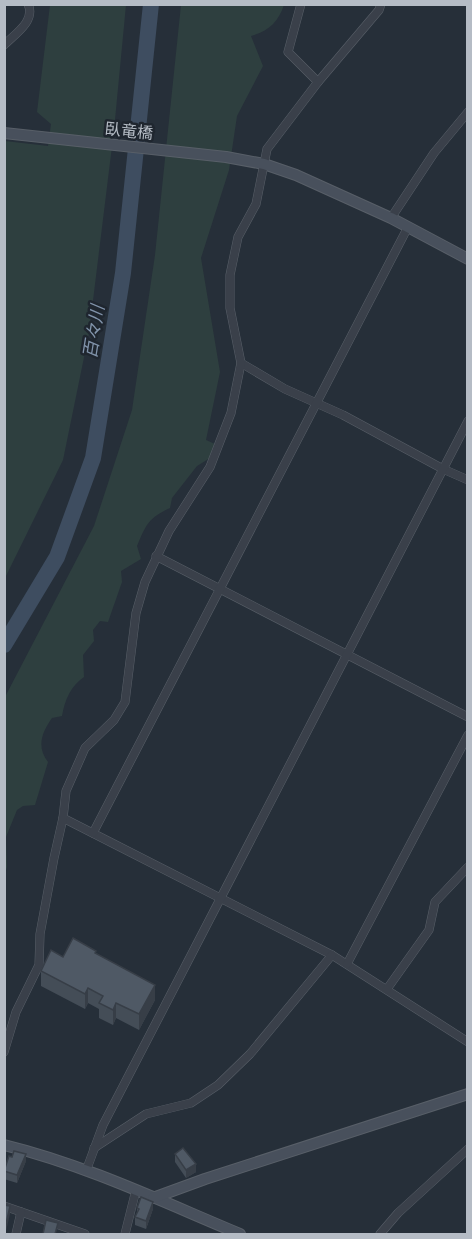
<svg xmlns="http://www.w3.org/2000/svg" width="472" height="1239" viewBox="0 0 472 1239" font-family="'Fira Sans','Noto Sans JP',sans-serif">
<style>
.green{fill:#2e3f3f}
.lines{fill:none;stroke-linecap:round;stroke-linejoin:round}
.river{stroke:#3e4d60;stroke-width:16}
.street-casing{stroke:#585f68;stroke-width:9}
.secondary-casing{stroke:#585f68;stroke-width:12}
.street{stroke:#3a404a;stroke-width:8}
.secondary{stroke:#48505c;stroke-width:10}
.wall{fill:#444d57}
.shaded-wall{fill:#373e47}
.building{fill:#4f5965;stroke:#373e47;stroke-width:1.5}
.labels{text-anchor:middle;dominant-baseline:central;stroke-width:5;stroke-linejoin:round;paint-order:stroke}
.street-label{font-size:16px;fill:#b5bcc5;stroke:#1f262f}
.water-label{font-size:18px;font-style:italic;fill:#8193aa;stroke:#1f262f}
</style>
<rect width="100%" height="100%" fill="#262f39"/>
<g class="green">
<polygon points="50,5 126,5 114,130 89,333 63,460 5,578 5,141 48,146 51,124 37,112"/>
<path d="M181,5H284C278,22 269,31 251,36L263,66L237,116L229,170L201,258L220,372L206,440L215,444L210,458L197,466L172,498L170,508C148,518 146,525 137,546L141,559L121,571L122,582L108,622L100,621L93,630L94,641L83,655L84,677C71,686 65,699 62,716L52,718C42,732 36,747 48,762L35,805L23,806L17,810L6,837L7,867L5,874V697L94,526L132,410L155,255Z"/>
</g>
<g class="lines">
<polyline class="river" points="4,645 57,557 93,458 123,273 151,4"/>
<defs>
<g id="street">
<polyline points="301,4 288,52 318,82"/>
<path d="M4,45C15,34 36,21 28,4"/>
<polyline points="391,218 434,153 468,112"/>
<polyline points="241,363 285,389 343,415 443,469 468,480"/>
<polyline points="156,556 468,717"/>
<polyline points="63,818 332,955 468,1042"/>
<polyline points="93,833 408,227"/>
<polyline points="347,964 468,735"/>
<polyline points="387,989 429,930 435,902 468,867"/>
<polyline points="4,1052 16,1012 39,965 40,934 54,858 63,818 66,791 85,748 114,720 125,702 136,613 145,582 169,531 210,467 231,413 241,363 230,308 230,275 238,237 256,204 267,149 318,82 379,10 381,4"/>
<polyline points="94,1148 146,1114 191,1103 218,1085 250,1054 332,955"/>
<polyline points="86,1171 103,1125 468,421"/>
<polyline points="4,1206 85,1234"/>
<polyline points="16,1234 21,1212"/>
<polyline points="125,1234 136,1190"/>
<polyline points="380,1234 398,1213 468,1149"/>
</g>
<g id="secondary">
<polyline points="4,133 226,157 264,164 296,175 391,218 468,259"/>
<path d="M4,1145C86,1165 163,1202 240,1234"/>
<polyline points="153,1198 205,1179 468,1094"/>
</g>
</defs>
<use href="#street" class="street-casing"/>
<use href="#secondary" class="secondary-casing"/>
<use href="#street" class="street"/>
<use href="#secondary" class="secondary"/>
</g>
<g class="wall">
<polygon points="96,954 155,1000 139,1030 116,1018 113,1025 99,1018 99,1009 88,1003 85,1009 41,986 41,971 63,957"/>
<polygon points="175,1154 196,1172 186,1178 175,1162"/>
<polygon points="26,1161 17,1183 4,1179 4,1171"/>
<polygon points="137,1208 153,1209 146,1229 135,1225 135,1217 137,1213"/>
</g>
<g class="shaded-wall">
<polygon points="155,985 155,1000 139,1030 139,1014"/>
<polygon points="88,988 88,1003 85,1009 85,994"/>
<polygon points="116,1003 116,1018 113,1025 113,1010"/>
<polygon points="26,1154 26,1161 17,1183 17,1175"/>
<polygon points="196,1164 196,1172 186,1178 186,1170"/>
<polygon points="153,1202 153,1209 146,1229 146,1221"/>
<polygon points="10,1206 10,1214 6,1231 6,1224"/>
</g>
<g class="building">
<polygon points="73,938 96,951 95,953 155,985 139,1014 116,1003 113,1010 99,1003 103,996 88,988 85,994 41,971 51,950 63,957"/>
<polygon points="183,1148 196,1164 186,1170 175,1154"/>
<polygon points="14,1151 26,1154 17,1175 4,1171 9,1156 12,1157"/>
<polygon points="141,1197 153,1202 146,1221 135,1217 139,1209 137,1208"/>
<polygon points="4,1205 10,1206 6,1224 4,1223"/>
<polygon points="46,1220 58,1223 55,1234 43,1234"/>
</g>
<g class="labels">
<g class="street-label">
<text transform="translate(129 131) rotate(6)">臥竜橋</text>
</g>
<g class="water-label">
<text transform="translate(94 332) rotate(-81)">百々川</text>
</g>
</g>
<rect width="472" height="1239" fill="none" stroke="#b5bcc5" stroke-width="12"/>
</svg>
